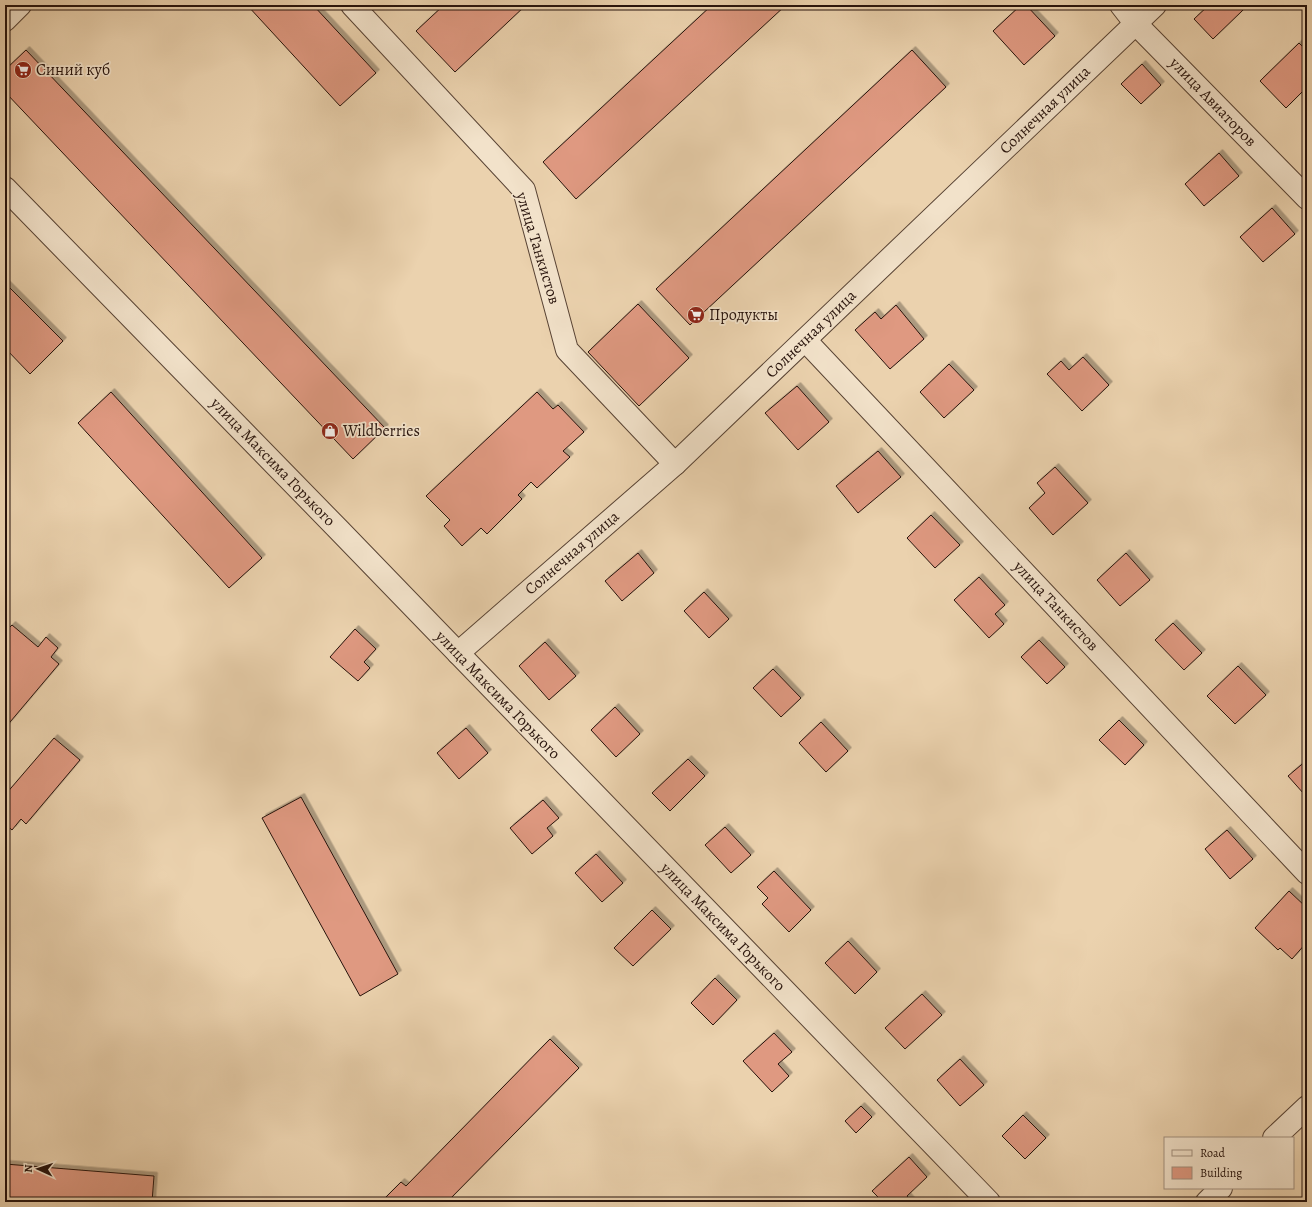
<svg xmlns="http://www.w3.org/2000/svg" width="1312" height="1207" viewBox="0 0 1312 1207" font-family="Alegreya,serif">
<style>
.building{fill:#df9981;stroke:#27130c;filter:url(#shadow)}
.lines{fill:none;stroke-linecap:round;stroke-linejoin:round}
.minor-casing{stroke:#584334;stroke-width:24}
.minor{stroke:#f2e2ca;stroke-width:22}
.labels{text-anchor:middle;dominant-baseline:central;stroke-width:3.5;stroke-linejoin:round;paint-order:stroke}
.poi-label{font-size:16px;fill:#27130c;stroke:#f2e2ca;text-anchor:start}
.street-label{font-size:16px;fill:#27130c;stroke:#f2e2ca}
</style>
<defs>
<filter id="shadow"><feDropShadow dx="3.5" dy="-3.5" stdDeviation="0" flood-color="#0004"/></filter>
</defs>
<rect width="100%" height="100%" fill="#ebd2ae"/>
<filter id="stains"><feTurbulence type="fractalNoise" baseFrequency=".005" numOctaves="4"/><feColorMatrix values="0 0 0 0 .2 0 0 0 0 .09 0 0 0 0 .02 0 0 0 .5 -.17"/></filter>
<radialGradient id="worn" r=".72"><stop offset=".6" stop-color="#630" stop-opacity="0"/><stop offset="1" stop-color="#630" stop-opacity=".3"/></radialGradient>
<g class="building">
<polygon points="247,5 313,5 376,73 340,106"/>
<polygon points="444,5 526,5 455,72 416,31"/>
<polygon points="712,5 786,5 576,199 543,162"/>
<polygon points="1021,5 1026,5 1055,36 1024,65 993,31"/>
<polygon points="1209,5 1238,5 1243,10 1213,39 1194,19"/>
<polygon points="1299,43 1307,51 1307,87 1286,108 1260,81"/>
<polygon points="26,50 385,428 353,459 5,92 5,70"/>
<polygon points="912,50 946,87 690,325 656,289"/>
<polygon points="1142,64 1161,85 1141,104 1121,84"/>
<polygon points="1219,153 1239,176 1204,206 1185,184"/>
<polygon points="1272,208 1295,234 1263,262 1240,237"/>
<polygon points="5,283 63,341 30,374 5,348"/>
<polygon points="638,304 689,358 639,406 588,352"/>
<polygon points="896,305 924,339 890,369 855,330 875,312 881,319"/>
<polygon points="1083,357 1109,385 1082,411 1047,374 1061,361 1069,370"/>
<polygon points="949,364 974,390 944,418 920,392"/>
<polygon points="797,386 829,422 798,450 765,413"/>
<polygon points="111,392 262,558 229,588 78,423"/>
<polygon points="537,392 553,409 558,405 584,432 563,451 570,457 537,488 531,482 518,495 522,499 487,534 481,528 462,546 444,526 450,520 426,496"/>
<polygon points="878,451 901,477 858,513 836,486"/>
<polygon points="1055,467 1088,503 1053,535 1029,508 1045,493 1037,483"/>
<polygon points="931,515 960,545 935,568 907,538"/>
<polygon points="638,553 654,573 622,601 605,581"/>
<polygon points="1126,553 1150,580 1120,606 1097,580"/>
<polygon points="979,577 1005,605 995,614 1004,624 989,638 954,600"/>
<polygon points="704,592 729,619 709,638 684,611"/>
<polygon points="1173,623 1202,653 1184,670 1155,640"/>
<polygon points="12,625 38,647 46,637 58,648 51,657 59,664 5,728 5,632"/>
<polygon points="355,629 376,649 364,662 370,668 358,681 330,657"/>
<polygon points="1039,640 1065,667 1047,684 1021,657"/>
<polygon points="545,642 576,676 549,700 519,666"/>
<polygon points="1238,666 1266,695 1235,724 1207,696"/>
<polygon points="773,669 801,698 781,717 753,688"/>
<polygon points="615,707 640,734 616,757 591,730"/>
<polygon points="1119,720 1144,745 1125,765 1099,740"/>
<polygon points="821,722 848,751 826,772 799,743"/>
<polygon points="466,728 488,753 459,779 437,753"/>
<polygon points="54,738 80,760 26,824 21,819 12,830 5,824 5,811 7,809 5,807 5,795"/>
<polygon points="688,759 705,776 670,811 652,793"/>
<polygon points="1307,760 1307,791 1304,794 1288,776"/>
<polygon points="301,797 398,974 360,996 262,818"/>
<polygon points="543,800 559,818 547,828 553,836 532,854 510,828"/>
<polygon points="725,827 751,855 731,873 705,845"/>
<polygon points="1227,830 1253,859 1230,879 1205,849"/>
<polygon points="596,854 623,883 602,902 575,873"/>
<polygon points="774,871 811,910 789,932 762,904 768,898 757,887"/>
<polygon points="1289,891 1307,908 1307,942 1292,959 1280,948 1278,950 1255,928"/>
<polygon points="652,910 671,929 633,966 614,948"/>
<polygon points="848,941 877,972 855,994 825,963"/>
<polygon points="715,978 737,1000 713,1025 691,1003"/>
<polygon points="922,994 942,1015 905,1049 885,1028"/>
<polygon points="774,1033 792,1052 778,1064 789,1076 772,1092 743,1061"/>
<polygon points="550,1039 579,1068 447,1202 381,1202 401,1182 406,1186"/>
<polygon points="960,1059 984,1085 960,1106 937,1080"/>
<polygon points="861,1106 872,1117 856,1133 845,1121"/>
<polygon points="1023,1115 1046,1138 1025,1159 1002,1136"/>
<polygon points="909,1157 927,1177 907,1196 912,1202 883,1202 872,1191"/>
<polygon points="5,1164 154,1176 152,1202 5,1202"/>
</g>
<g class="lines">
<defs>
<g id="minor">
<polyline points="352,5 524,190 567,350 675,464"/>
<polyline points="1121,5 1135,23 1307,198"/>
<polyline points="5,20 20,5"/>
<polyline points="5,188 339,530 989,1202"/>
<polyline points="805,340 1307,873"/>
<polyline points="458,653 675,464 1155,5"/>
<polyline points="1274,1138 1307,1107"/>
<polyline points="1207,1202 1221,1188"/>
</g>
</defs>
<use href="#minor" class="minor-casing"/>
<use href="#minor" class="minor"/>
</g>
<defs>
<symbol id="supermarket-disc" viewBox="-11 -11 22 22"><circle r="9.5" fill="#8f2418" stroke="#f2e2ca"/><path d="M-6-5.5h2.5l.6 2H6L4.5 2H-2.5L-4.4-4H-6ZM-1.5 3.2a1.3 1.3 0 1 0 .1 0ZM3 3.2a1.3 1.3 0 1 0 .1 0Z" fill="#fff"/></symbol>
<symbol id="shop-disc" viewBox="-11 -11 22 22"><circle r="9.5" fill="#8f2418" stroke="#f2e2ca"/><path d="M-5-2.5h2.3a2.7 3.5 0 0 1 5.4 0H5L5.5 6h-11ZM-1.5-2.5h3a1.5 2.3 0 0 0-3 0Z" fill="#fff"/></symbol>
</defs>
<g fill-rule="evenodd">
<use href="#supermarket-disc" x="13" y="60" width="20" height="20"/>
<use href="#supermarket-disc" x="686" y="305" width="20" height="20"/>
<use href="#shop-disc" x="320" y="421" width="20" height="20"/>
</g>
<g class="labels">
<g class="poi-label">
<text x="36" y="70">Синий куб</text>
<text x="709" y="315">Продукты</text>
<text x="343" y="431">Wildberries</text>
</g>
<g class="street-label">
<text transform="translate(1213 102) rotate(46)">улица Авиаторов</text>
<text transform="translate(1045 110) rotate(-44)">Солнечная улица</text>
<text transform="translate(538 248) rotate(73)">улица Танкистов</text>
<text transform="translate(811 334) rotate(-44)">Солнечная улица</text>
<text transform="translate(273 462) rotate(46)">улица Максима Горького</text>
<text transform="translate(572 553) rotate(-41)">Солнечная улица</text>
<text transform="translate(1056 606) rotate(47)">улица Танкистов</text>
<text transform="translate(498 695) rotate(46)">улица Максима Горького</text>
<text transform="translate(723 927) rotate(46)">улица Максима Горького</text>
</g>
</g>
<rect width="1312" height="1207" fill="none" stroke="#ebd2ae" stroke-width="20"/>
<rect x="6" y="6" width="1300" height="1195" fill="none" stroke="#27130c" stroke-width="2"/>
<rect x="10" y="10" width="1292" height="1187" fill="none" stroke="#27130c"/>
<rect x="1164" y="1137" width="130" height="52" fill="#f2e2ca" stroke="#a18f7e"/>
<rect x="1172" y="1150" width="20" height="6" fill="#f2e2ca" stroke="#a18f7e"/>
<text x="1200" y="1157" font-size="12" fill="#27130c">Road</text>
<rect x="1172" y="1167" width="20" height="12" fill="#df9981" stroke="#a18f7e"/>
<text x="1200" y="1177" font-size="12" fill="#27130c">Building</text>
<g transform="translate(38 1169) rotate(273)" stroke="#f2e2ca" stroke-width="3" paint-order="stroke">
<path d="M0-3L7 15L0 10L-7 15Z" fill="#27130c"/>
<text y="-6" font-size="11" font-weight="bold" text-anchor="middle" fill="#27130c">N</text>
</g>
<rect width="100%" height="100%" filter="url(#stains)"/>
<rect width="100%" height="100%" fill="url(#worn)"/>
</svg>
